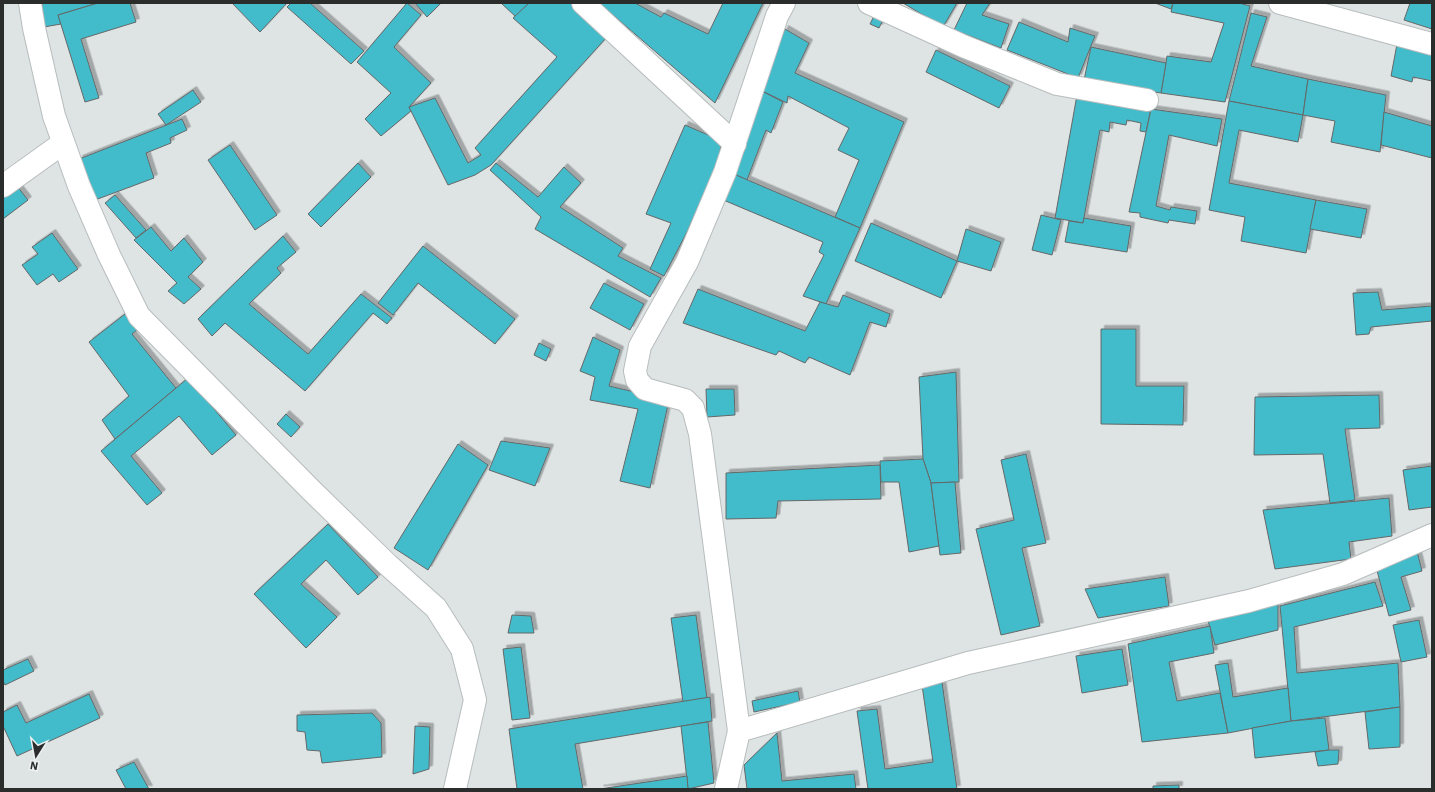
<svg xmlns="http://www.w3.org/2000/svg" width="1435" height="792" viewBox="0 0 1435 792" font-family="'IBM Plex Sans',sans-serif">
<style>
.building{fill:#43bbca;stroke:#646868;filter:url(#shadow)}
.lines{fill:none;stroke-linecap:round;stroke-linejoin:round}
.minor-casing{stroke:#b7bcbc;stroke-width:24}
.minor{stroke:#fff;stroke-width:22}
</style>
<defs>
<filter id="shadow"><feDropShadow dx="3.5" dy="-3.5" stdDeviation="0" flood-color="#0004"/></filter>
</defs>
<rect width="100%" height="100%" fill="#dee3e3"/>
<g class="building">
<polygon points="42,3 98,3 58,15 61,24 44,27"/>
<polygon points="98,3 130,3 136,22 81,39 99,98 85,102 58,15"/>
<polygon points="232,3 287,3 260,32"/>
<polygon points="291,3 310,3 364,51 351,64 287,7"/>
<polygon points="407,3 421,15 394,47 431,83 409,107 411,111 381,136 365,119 391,93 357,62"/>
<polygon points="415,3 441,3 427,17"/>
<polygon points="501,3 529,3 516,17"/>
<polygon points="529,3 571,3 607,37 491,165 475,175 448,185 409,107 435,98 468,163 481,155 475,148 557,57 513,18"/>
<polygon points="599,3 635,3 661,17 664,13 708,34 723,3 763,3 715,103"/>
<polygon points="903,3 957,3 943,27"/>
<polygon points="967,3 990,3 982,15 1009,24 1001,48 954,30"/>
<polygon points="1155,3 1173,3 1171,9"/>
<polygon points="1173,3 1239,3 1250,6 1225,102 1161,93 1167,56 1211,62 1224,23 1171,12"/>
<polygon points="1410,3 1432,3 1432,29 1404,20"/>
<polygon points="1251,13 1267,17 1251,66 1308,79 1303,115 1229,101"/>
<polygon points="874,16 883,20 879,28 870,24"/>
<polygon points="1019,22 1068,42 1070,28 1095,36 1078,78 1007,50"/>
<polygon points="785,29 809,43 795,73 904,122 860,228 835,217 859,160 838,150 849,128 788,96 787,103 758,89"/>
<polygon points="1397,44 1432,55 1432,81 1413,77 1412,82 1391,76"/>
<polygon points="1091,47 1166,63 1161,93 1084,80"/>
<polygon points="936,50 1010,86 999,108 926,72"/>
<polygon points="1308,79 1386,95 1380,152 1331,142 1335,121 1303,115"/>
<polygon points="758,89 783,102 771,133 766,130 747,180 729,172"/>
<polygon points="193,90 201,102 166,125 158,114"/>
<polygon points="1077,95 1151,109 1146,132 1140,131 1141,123 1127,120 1126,125 1110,122 1109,132 1100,130 1083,223 1055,218"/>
<polygon points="1229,101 1303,115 1298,142 1239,130 1229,183 1316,200 1306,253 1241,241 1245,217 1209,210"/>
<polygon points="1151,109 1222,119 1217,146 1169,135 1156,206 1170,210 1171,207 1197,211 1195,224 1169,220 1168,223 1140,217 1140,213 1129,212"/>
<polygon points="1384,112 1432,126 1432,158 1381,145"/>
<polygon points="182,119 187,130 170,138 171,143 146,153 154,178 95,200 79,159"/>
<polygon points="685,125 713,137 721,144 719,160 687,232 664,276 650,269 671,223 646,214"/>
<polygon points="230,145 277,215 255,230 208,160"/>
<polygon points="358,163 371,177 321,227 308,214"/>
<polygon points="496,163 538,197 564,167 581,183 560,207 623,248 618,256 661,278 650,297 535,229 541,217 490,170"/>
<polygon points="729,172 860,228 826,304 803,296 824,255 819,252 823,242 721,199"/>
<polygon points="17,186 28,200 3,219 3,196"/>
<polygon points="115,195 146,230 136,238 105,203"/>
<polygon points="1316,200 1367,209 1361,238 1310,229"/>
<polygon points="1041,215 1061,220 1052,255 1032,250"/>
<polygon points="1084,218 1131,226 1127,252 1065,242 1069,221 1083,223"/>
<polygon points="871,223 957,261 941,298 855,261"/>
<polygon points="151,227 171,251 184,238 203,262 188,277 201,289 184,304 168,291 177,283 134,240"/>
<polygon points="966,229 1001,242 991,271 957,261"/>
<polygon points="52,233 78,269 59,282 53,274 37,285 22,265 38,254 32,247"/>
<polygon points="283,236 296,252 277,268 281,273 249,304 308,354 361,294 392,318 387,324 373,313 305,391 225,323 212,336 198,319"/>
<polygon points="423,246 515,319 495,344 418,283 393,315 378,303"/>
<polygon points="604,283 644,304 630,330 590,308"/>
<polygon points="698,289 805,331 820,302 838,307 843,295 890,314 886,327 870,322 850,375 809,357 805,363 779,351 776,355 683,323"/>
<polygon points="1378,292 1382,310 1432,306 1432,321 1371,327 1369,334 1356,335 1353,293"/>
<polygon points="125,314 138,329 132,334 176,388 115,439 102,420 129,396 89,342"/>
<polygon points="1101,329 1136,329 1136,386 1184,386 1183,425 1101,424"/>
<polygon points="593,337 620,350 609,386 669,400 650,488 620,481 638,409 590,400 595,377 580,371"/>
<polygon points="539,343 551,349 546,361 534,355"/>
<polygon points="956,372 959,482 931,483 923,459 919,377"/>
<polygon points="188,378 236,435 212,455 179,416 131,456 162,493 147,505 101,451"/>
<polygon points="706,389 734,389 735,415 707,417"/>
<polygon points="1379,395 1380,428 1345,429 1355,500 1330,503 1323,454 1254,455 1255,397"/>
<polygon points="286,414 300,427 291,437 277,424"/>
<polygon points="501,441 550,448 535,486 489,470"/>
<polygon points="458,444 488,465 428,570 394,548"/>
<polygon points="1026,454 1046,543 1022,548 1040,626 1001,635 976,529 1014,520 1001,460"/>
<polygon points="923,459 931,483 939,546 909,552 899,482 881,482 880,461"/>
<polygon points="880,465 881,499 778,501 776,518 726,519 726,473"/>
<polygon points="1432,466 1432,507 1409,510 1403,470"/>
<polygon points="955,482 961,553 940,555 931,483"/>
<polygon points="1389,498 1392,536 1349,542 1351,559 1275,569 1263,510"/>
<polygon points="328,524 378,577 358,595 326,560 301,584 337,617 306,648 254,594"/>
<polygon points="1417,551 1422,571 1401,577 1411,610 1389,616 1375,563"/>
<polygon points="1165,577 1169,606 1098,618 1085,589"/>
<polygon points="1375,582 1383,606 1294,627 1297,673 1398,663 1400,707 1291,721 1280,606"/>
<polygon points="1278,604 1278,630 1215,645 1208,621"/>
<polygon points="512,615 531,616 534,633 508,633"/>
<polygon points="696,615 707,698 683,702 671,618"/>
<polygon points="1419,620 1427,657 1401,662 1393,625"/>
<polygon points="1210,626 1214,653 1169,662 1177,701 1220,693 1228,733 1142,742 1128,644"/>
<polygon points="521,647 530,718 512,720 503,649"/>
<polygon points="1122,649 1128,685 1082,693 1076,656"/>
<polygon points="28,659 34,671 5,685 3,681 3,670"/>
<polygon points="1228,663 1233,697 1288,688 1291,721 1228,733 1215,665"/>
<polygon points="942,682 957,789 868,789 857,711 877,709 885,769 933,762 922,685"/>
<polygon points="798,691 800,702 754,712 752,701"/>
<polygon points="89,694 100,718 17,756 3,726 3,712 17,705 26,723"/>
<polygon points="710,697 712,721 575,744 583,789 517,789 509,729"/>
<polygon points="1400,707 1400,747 1369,749 1365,712"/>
<polygon points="372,713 381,723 382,757 322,763 320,751 307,750 305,732 297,731 297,715"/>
<polygon points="1325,718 1329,750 1255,758 1252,728 1291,721"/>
<polygon points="708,722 714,783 688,789 681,726"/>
<polygon points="415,726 430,727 429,769 413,774"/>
<polygon points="777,733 782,781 854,774 856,789 747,789 744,765"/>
<polygon points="1329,750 1339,750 1338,764 1318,766 1315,752"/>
<polygon points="134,762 149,789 126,789 116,770"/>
<polygon points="687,776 688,789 600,789"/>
<polygon points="1179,785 1179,789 1153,789 1153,786"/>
</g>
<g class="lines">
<defs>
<g id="minor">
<polyline points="30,3 34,28 54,116 79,186 109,255 139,316 311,490 388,565 436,608 462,649 475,700 455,789"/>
<polyline points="583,3 735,144"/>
<polyline points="869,3 963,46 1057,84 1147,100"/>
<polyline points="1280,3 1432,44"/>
<polyline points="3,186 63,143"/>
<polyline points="739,731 700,434 693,408 685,400 645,389 637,380 635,371 640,346 687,262 725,172 777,16 784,3"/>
<polyline points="726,789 739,731 968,663 1249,601 1343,574 1432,535"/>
</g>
</defs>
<use href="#minor" class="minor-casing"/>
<use href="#minor" class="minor"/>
</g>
<rect width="1435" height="792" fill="none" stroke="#2b2d2d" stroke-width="8"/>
<g transform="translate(36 756) rotate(191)" stroke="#ecf0f1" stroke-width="3" paint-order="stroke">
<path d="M0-3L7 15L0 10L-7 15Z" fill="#2b2d2d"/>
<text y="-6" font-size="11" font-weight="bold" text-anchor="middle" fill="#2b2d2d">N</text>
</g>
</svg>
